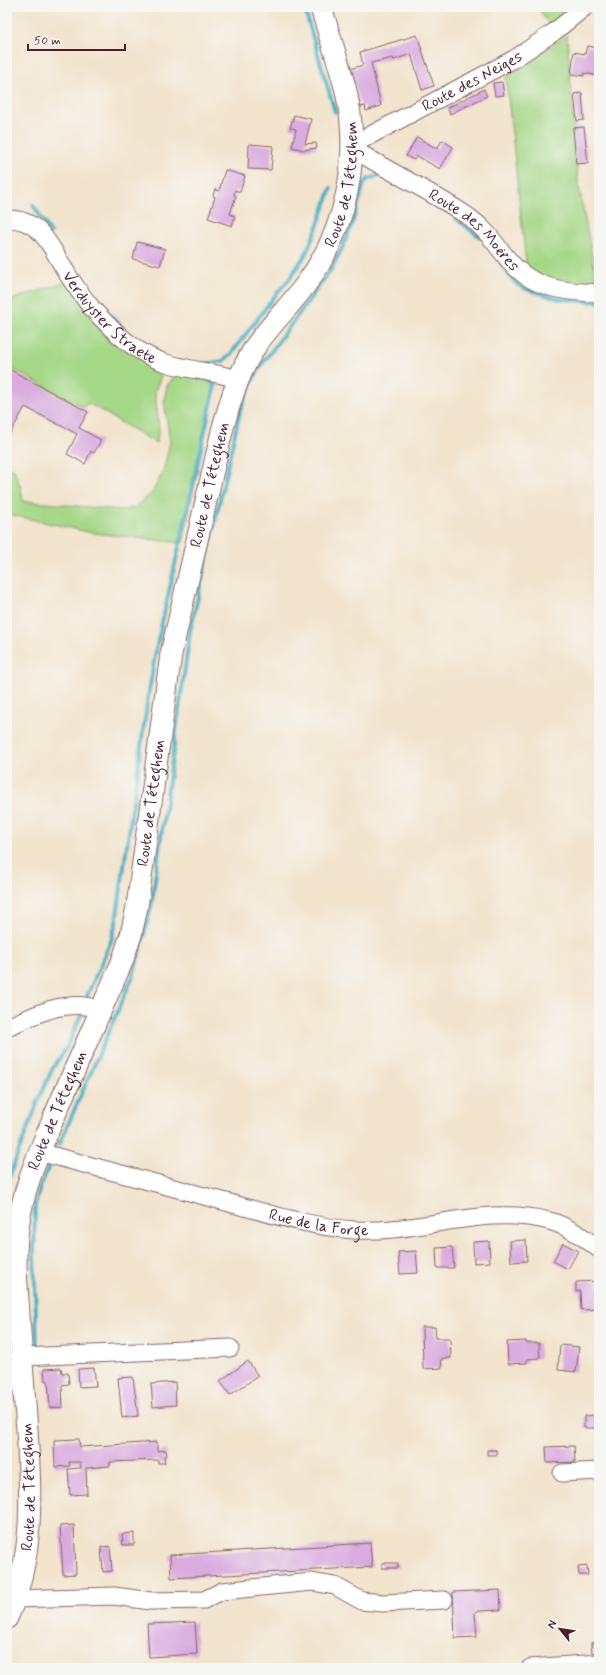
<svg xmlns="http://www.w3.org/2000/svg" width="606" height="1675" viewBox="0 0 606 1675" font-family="Mynerve,sans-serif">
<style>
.green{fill:#a4d786;stroke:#777b58}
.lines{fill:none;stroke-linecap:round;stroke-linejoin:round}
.stream{stroke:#44aec3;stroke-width:4}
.building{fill:#d9acdf}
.minor-casing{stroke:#856464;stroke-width:19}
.major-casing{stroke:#856464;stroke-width:23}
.minor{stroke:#fff;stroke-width:17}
.major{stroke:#fff;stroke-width:21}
.labels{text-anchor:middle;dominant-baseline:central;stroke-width:4;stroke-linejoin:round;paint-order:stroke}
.street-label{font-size:16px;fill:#4a1f2b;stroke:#f6f6f2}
</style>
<rect width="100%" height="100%" fill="#f6f6f2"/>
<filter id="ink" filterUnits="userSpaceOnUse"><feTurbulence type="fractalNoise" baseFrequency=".025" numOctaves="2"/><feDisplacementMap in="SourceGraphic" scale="8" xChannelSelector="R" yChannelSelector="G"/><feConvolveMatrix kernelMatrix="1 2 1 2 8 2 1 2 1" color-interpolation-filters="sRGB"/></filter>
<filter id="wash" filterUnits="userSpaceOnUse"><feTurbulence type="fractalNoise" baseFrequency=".012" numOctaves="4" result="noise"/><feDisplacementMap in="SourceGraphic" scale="16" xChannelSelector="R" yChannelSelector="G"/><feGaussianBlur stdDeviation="0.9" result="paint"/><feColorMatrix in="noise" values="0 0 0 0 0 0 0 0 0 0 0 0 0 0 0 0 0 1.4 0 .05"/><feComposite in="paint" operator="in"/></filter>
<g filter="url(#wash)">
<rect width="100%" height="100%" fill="#f2e4cd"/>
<g class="green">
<polygon points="537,7 573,7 550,26"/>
<polygon points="567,35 578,182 598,288 561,284 527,272 506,78"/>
<polygon points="67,282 157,365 161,376 155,391 159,430 156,443 88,403 84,408 7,366 7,301"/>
<polygon points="194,373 215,386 183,543 93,533 7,514 7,469 14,469 21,489 23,501 121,510 134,508 152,493 163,472 170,442 164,401 167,386 176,374"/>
</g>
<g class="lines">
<g class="stream">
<polyline points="304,7 335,112"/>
<polyline points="33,205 51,233"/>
<polyline points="455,218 481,238"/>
<polyline points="501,264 517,284 526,289 559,299 599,302"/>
<polyline points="104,309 123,328"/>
<polyline points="205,364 223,361 230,355 277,293 291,277 305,255 315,233 331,188"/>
<polyline points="87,996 111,941 116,923 148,697 157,645 215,386 208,378"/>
<polyline points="59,1145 133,976 151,908 190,632 240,411 252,382 262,364 330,271 343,246 353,221 364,184 368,179 378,176 389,178"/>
<polyline points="7,1182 42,1091 53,1068 67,1047 83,1011"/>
<polyline points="37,1346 34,1255 35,1206 40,1187 49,1166"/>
<polyline points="7,1484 7,1521"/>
</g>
</g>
<g id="blocks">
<g class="building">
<polygon points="417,35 434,86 422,90 411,54 394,60 393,58 371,63 381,106 366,111 365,106 361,107 350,69 363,65 360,52"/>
<polygon points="587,46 599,48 599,76 584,73 584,76 571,74 574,52 585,54"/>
<polygon points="502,82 504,95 495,96 493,83"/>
<polygon points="484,89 487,96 450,114 447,108"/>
<polygon points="582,93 584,120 577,121 574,94"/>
<polygon points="294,115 311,119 305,144 316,143 317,148 303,150 292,147 296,129 290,128"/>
<polygon points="584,127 588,163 576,164 573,128"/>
<polygon points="417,137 437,149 442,140 453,147 440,169 417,156 414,160 406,156"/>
<polygon points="249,144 273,146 271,170 248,169"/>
<polygon points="225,170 245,176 240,192 235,190 234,195 236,196 230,214 235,216 232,226 208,218 215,197 213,196 215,189 219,191"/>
<polygon points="137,242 165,249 160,266 133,259"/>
<polygon points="7,368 88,412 79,428 101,440 94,453 91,451 85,464 67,454 77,434 25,407 7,439"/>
<polygon points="526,1240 527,1261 511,1262 510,1241"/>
<polygon points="489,1241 490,1262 474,1263 473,1242"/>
<polygon points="563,1243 578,1251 568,1269 553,1261"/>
<polygon points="452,1247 454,1268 437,1268 436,1248"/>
<polygon points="416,1251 418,1273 400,1274 398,1252"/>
<polygon points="599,1281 599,1309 581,1310 580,1291 576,1292 576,1282"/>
<polygon points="422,1327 435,1327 436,1338 450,1338 451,1358 441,1359 442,1368 423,1369"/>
<polygon points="526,1341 526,1343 539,1343 540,1358 527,1359 527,1363 508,1364 507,1342"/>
<polygon points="560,1345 579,1347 576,1372 558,1370"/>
<polygon points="248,1361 258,1376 230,1395 220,1381"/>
<polygon points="61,1368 62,1373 68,1373 69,1384 62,1385 63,1407 50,1408 48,1381 45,1381 44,1369"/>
<polygon points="94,1368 96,1386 79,1387 78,1369"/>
<polygon points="133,1377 138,1416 122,1418 118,1378"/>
<polygon points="175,1382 176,1405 153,1407 151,1384"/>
<polygon points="593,1415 599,1415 599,1428 584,1428 584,1416"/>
<polygon points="79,1439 80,1447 157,1442 157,1451 166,1450 167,1456 164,1456 165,1463 158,1463 158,1460 110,1462 110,1466 86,1468 87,1494 70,1495 68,1469 81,1468 80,1462 69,1462 70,1466 55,1467 54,1440"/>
<polygon points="574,1446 575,1462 547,1463 546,1447"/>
<polygon points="487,1450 496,1450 497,1455 487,1455"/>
<polygon points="74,1525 76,1574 63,1575 60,1526"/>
<polygon points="134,1533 134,1545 123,1545 122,1534"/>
<polygon points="370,1543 372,1567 171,1578 170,1555"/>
<polygon points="110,1546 112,1571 103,1572 101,1547"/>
<rect x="382" y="1563" width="16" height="5"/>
<polygon points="587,1566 588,1575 579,1575 578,1567"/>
<polygon points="500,1590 501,1610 477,1611 475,1613 477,1637 455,1638 453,1592"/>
<polygon points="195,1622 197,1654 149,1657 147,1624"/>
<polygon points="599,1642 599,1652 592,1653 591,1643"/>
</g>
</g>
</g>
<g filter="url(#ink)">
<use href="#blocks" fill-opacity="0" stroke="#856464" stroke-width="1"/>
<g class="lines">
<defs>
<g id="minor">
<path id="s1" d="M352,145L514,59L554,32L585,7"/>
<path id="s2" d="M352,151L363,155C398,176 435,194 469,217C491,233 498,250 516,268C539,290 569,292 599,293"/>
<path id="s3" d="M7,219C42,218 52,250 68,275C75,286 83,297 91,307C111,330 136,354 166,363C190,370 214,372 238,379"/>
<path d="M7,1027C38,1014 67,997 101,1010"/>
<path id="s4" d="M39,1152C102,1169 164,1185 226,1202C267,1213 312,1227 354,1230C418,1234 486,1204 549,1221C568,1226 584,1237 599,1249"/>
<polyline points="22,1357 230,1348"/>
<polyline points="562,1473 599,1471"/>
<polyline points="14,1599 114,1596 151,1601 204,1600 222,1591 312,1582 335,1586 362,1601 383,1603 444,1600"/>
<polyline points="530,1668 599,1663"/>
</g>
<g id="major">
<path id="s5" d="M7,1618C35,1556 31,1496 27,1430C24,1391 21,1353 19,1314C17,1285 14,1257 18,1229C23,1184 43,1144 60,1103C81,1056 101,1009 122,962L131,935L137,907L171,654L222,431C230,402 238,374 255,347C270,325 290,306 306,284C347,229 361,158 346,91C339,63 329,35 321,7"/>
</g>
</defs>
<use href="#minor" class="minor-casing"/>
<use href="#major" class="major-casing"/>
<use href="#minor" class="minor"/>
<use href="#major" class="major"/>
</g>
</g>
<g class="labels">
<g class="street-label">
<text stroke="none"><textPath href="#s1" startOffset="136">Route des Neiges</textPath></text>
<text stroke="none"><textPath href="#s5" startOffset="1501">Route de Téteghem</textPath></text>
<text stroke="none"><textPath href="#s2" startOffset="147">Route des Moëres</textPath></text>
<text stroke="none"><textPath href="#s3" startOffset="148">Verduyster Straete</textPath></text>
<text stroke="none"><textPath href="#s5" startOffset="1166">Route de Téteghem</textPath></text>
<text stroke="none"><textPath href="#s5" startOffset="842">Route de Téteghem</textPath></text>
<text stroke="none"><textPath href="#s5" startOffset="518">Route de Téteghem</textPath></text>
<text stroke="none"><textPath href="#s4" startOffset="289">Rue de la Forge</textPath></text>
<text stroke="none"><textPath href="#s5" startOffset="134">Route de Téteghem</textPath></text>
</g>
</g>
<rect width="606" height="1675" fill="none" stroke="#f6f6f2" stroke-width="24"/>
<g transform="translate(560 1629) rotate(300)" stroke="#f6f6f2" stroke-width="3" paint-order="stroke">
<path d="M0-3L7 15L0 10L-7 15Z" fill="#4a1f2b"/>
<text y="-6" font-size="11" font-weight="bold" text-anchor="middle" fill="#4a1f2b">N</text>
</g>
<path d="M28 44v6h97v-6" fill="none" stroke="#4a1f2b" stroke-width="2"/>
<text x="34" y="44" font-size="12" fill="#4a1f2b" stroke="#f6f6f2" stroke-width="3" paint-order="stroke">50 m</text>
</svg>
